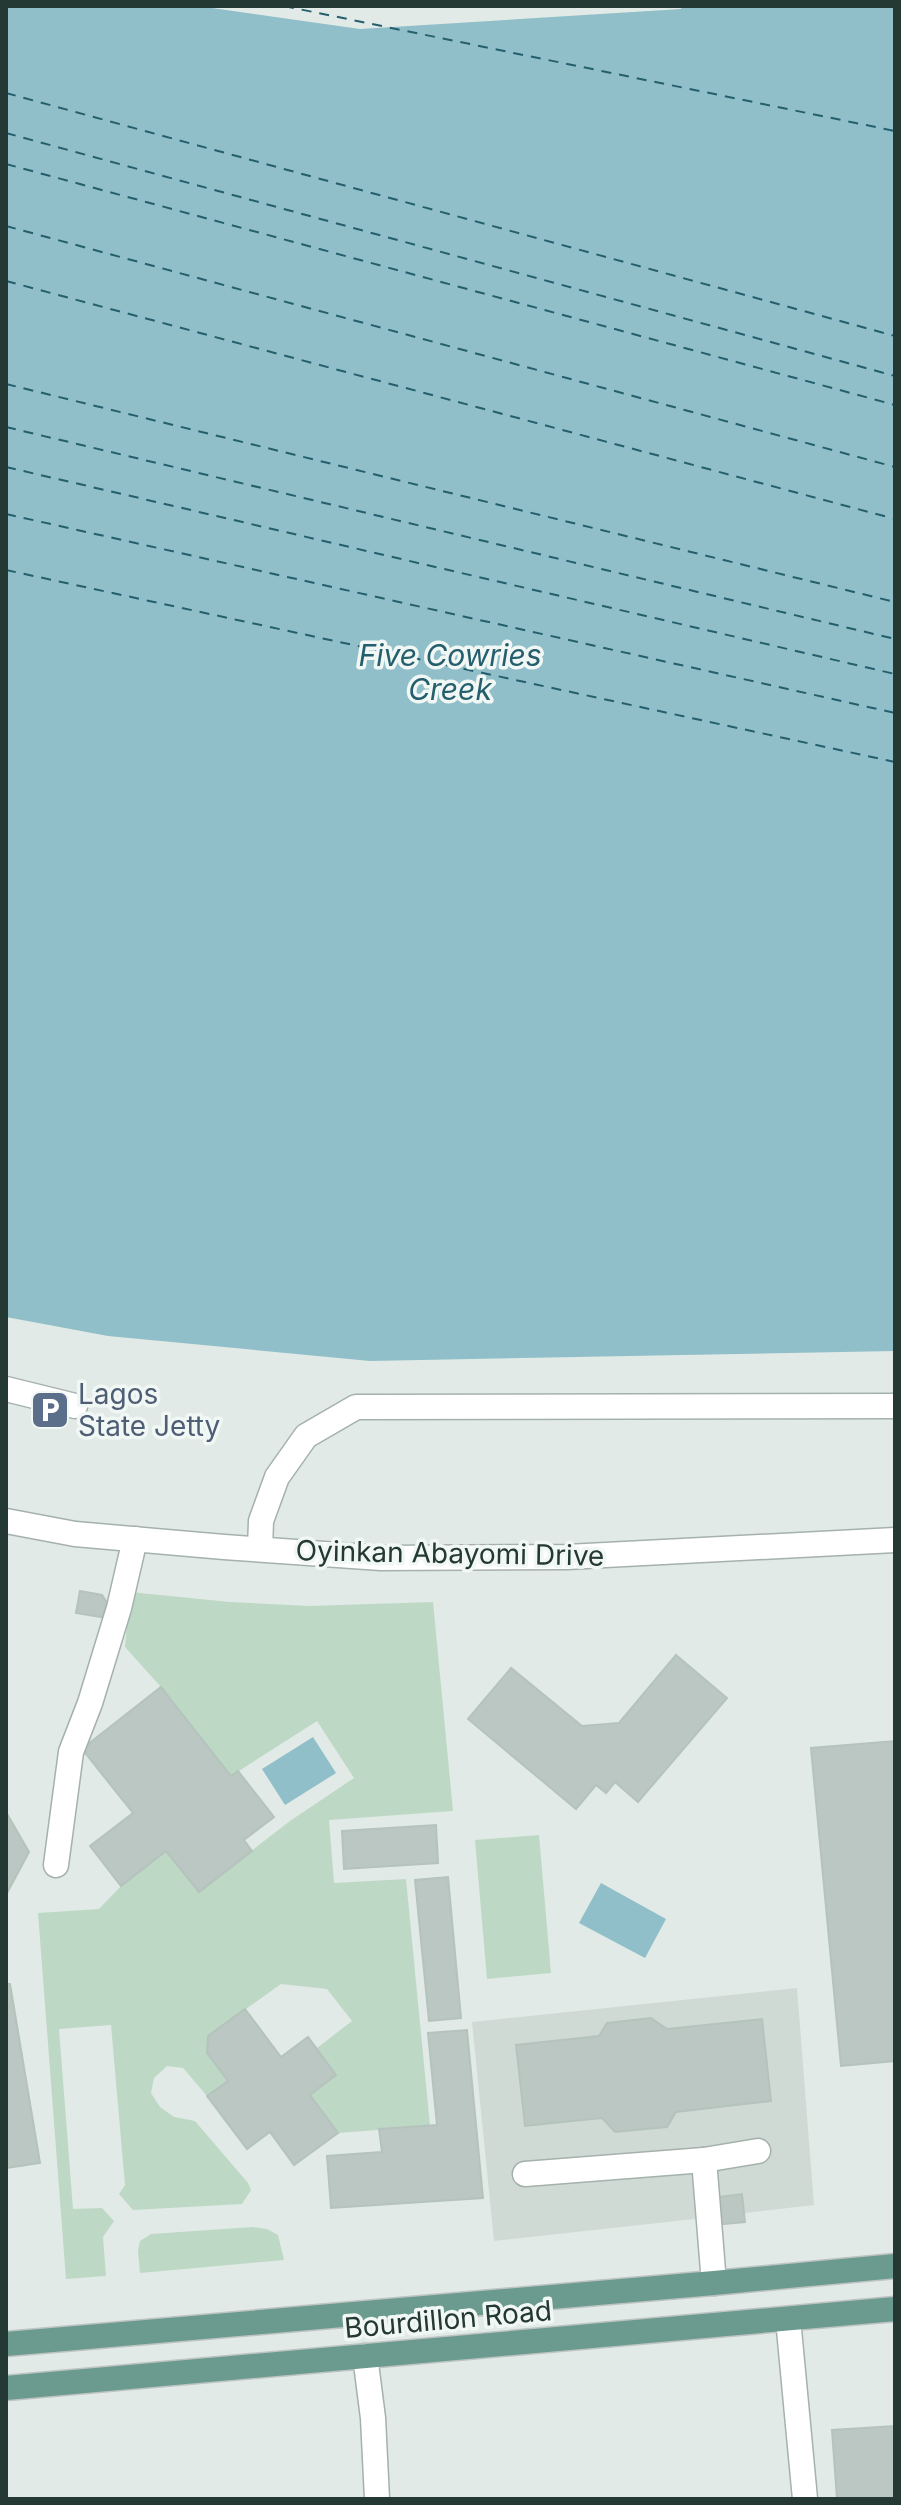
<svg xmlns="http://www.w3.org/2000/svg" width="901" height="2505" viewBox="0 0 901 2505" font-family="Inter,sans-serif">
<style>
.built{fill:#d0dad5}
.green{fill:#bdd9c5}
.water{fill:#90bfc9}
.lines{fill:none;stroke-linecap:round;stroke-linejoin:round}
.ferry{stroke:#255f6d;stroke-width:2;stroke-dasharray:10 8;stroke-linecap:butt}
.building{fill:#bac7c2;stroke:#b5c3bd;stroke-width:2}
.service-casing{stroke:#a5b1ad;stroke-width:27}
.minor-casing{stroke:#a5b1ad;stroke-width:27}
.tertiary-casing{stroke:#a5b1ad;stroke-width:27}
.primary-casing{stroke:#bdc4c2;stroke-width:27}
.service{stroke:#fff;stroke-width:24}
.minor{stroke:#fff;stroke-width:24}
.tertiary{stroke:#fff;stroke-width:24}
.primary{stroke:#6b9a8f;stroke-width:24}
.labels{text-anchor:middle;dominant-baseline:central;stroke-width:7;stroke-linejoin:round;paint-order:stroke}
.service-label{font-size:28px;fill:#4e5e75;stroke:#f1f7f4;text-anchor:start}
.street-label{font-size:28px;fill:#243934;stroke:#f1f7f4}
.water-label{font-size:30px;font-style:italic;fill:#255f6d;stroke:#f1f7f4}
</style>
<rect width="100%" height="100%" fill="#e1eae6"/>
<polygon class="built" points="797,1988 814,2205 745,2213 745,2222 713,2225 712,2217 494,2241 472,2022"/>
<g class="green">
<polygon points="130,1592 230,1602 310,1606 433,1602 453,1811 329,1820 334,1883 406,1879 430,2126 338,2133 310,2095 336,2075 317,2048 352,2021 327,1989 281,1984 208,2036 207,2053 228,2081 207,2096 183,2068 167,2066 154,2078 151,2093 160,2107 174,2117 195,2121 248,2183 251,2190 242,2204 133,2210 119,2194 125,2185 111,2025 59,2029 73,2209 102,2208 114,2221 103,2237 106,2276 66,2279 38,1913 99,1909 121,1886 166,1851 199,1891 290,1821 354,1778 317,1721 231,1776 161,1687 125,1647"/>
<polygon points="539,1835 551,1973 487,1979 475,1840"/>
<polygon points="252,2227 267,2229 278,2235 284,2260 140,2273 138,2251 140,2241 151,2234"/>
</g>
<g class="water">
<polygon points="6,6 198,6 360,29 681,9 682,6 895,6 895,1351 370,1361 108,1336 6,1317"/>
<polygon points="313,1737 336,1773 285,1805 262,1769"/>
<polygon points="601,1883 666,1919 645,1958 579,1923"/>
</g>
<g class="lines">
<g class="ferry">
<polyline points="284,6 895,131"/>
<polyline points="6,93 895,336"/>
<polyline points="6,133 895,376"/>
<polyline points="6,164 895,405"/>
<polyline points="6,226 895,467"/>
<polyline points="6,281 895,519"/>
<polyline points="6,384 895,602"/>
<polyline points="6,427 895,639"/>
<polyline points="6,467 895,674"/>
<polyline points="6,514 895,713"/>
<polyline points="6,570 895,762"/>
</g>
</g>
<g class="building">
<polygon points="80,1591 102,1595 109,1606 107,1618 76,1613"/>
<polygon points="676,1655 727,1698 638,1802 615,1782 606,1793 596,1785 576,1809 468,1719 511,1668 582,1726 619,1723"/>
<polygon points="161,1687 231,1776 238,1771 274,1817 244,1840 252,1851 199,1892 166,1851 121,1886 90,1846 133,1813 82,1749"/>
<polygon points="895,1741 895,2061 841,2066 811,1748"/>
<polygon points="6,1812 29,1852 6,1895"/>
<polygon points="436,1825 438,1863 344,1869 342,1831"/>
<polygon points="448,1877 461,2018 429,2021 415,1880"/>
<polygon points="6,1984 10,1984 40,2163 6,2168"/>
<polygon points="245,2009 281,2057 308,2037 336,2075 310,2095 338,2133 294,2165 270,2132 247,2149 207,2096 228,2081 207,2053 208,2036"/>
<polygon points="651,2018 667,2029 762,2019 771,2101 676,2112 667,2127 615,2132 602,2118 525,2126 516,2045 599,2036 607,2023"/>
<polygon points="467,2030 483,2198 331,2208 327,2156 382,2152 379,2129 437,2125 428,2033"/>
<polygon points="742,2194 745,2222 713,2225 710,2198"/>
<polygon points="895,2426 895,2499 837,2499 832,2430"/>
</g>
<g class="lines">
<defs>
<g id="service">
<polyline points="6,1389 75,1406"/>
<polyline points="260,1549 261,1521 277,1477 306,1436 356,1407 895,1406"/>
<polyline points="56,1865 71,1752 90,1703 119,1608 135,1539"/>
<polyline points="704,2160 714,2283"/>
<polyline points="525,2174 704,2160 758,2151"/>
<polyline points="365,2356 373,2418 377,2499"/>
</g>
<polyline id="minor" points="788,2319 805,2499"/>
<polyline id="tertiary" points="6,1521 75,1534 224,1547 381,1558 567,1557 895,1540"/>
<g id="primary">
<polyline points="6,2344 714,2283 895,2266"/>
<polyline points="6,2388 895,2309"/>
</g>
</defs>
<use href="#service" class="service-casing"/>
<use href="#minor" class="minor-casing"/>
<use href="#tertiary" class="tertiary-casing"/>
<use href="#primary" class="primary-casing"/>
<use href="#service" class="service"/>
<use href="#minor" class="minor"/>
<use href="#tertiary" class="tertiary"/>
<use href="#primary" class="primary"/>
</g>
<defs>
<symbol id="parking-square" viewBox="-11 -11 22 22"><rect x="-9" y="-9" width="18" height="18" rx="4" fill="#5c6f8a" stroke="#f1f7f4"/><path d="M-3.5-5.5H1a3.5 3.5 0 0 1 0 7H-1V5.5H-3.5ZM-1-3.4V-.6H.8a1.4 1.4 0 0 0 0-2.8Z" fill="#fff"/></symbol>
</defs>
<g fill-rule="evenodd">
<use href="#parking-square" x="28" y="1388" width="44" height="44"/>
</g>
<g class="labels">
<g class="service-label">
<text x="78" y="1394">Lagos<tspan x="78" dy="32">State Jetty</tspan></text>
</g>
<g class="street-label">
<text transform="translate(450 1553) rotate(1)">Oyinkan Abayomi Drive</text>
<text transform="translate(448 2319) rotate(-5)">Bourdillon Road</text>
</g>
<g class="water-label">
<text x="450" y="655">Five Cowries<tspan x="450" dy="34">Creek</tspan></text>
</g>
</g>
<rect width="901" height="2505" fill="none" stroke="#243934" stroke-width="16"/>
</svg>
